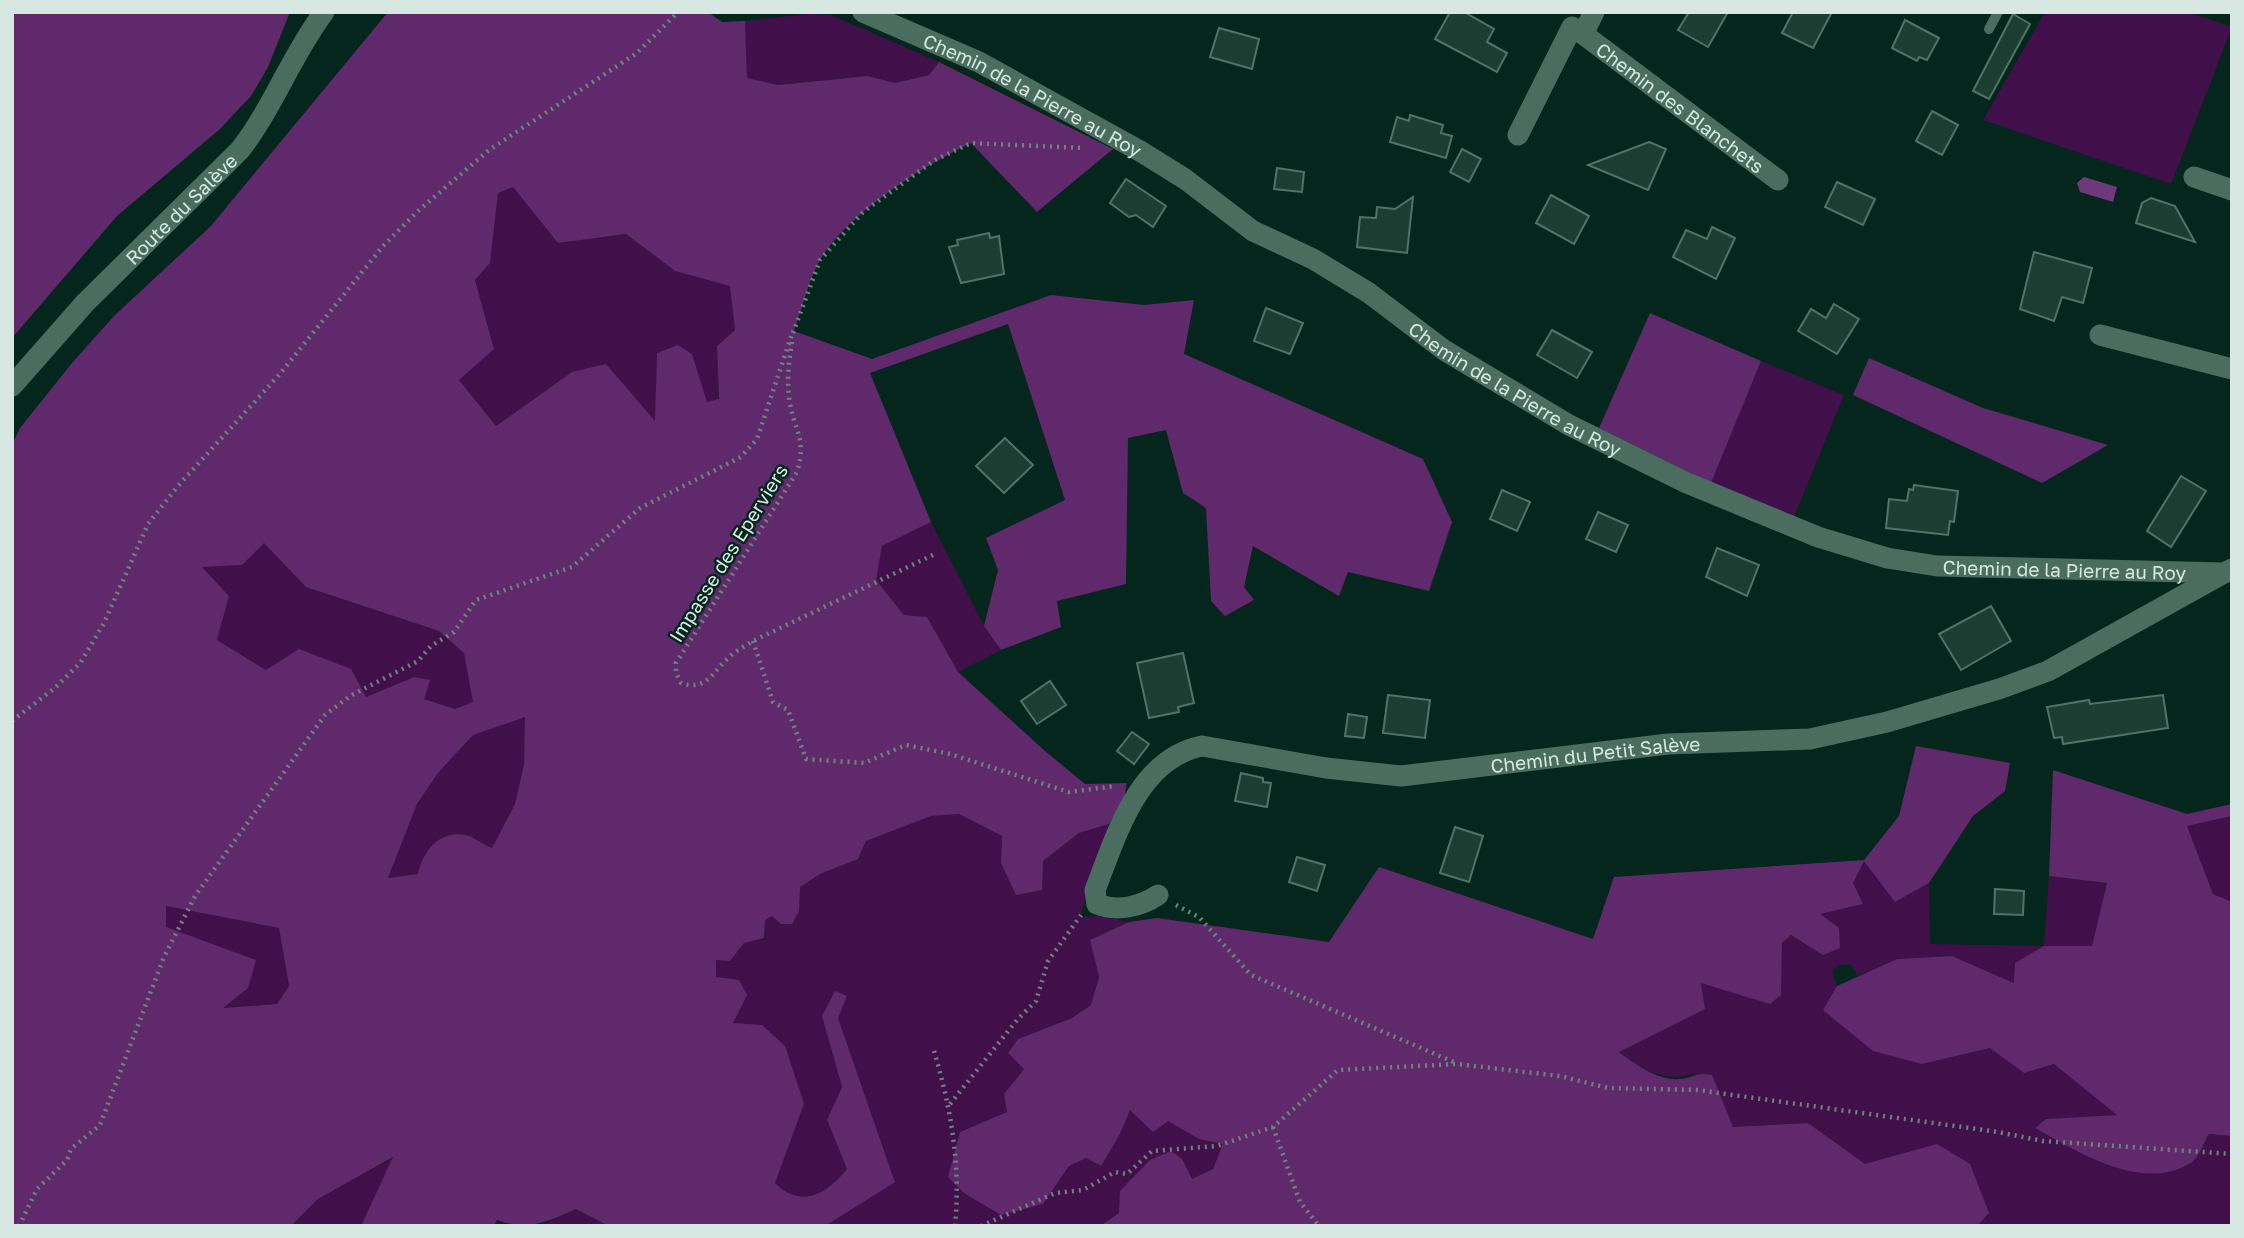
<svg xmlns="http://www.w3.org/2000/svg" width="2244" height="1238" viewBox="0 0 2244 1238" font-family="'Golos Text',sans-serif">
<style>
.green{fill:#41104b}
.forest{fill:#60296c;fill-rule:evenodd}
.water{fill:#6f387b}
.building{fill:#1c3d32;stroke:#517366;stroke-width:2}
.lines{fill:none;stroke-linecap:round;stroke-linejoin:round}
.path{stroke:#6c867d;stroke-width:4.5;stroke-dasharray:2 5;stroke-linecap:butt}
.service{stroke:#4b6d60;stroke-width:10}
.minor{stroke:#4b6d60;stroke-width:21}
.tertiary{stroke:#4b6d60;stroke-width:21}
.labels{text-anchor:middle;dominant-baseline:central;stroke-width:5;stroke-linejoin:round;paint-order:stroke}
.street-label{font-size:19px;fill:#d6e8e1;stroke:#04261c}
</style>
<rect width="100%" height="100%" fill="#04261c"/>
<g class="green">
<polygon points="2045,12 2188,12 2232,27 2171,184 1983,120"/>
<polygon points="807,14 831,15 939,62 929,75 895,83 868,76 778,85 747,78 745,21"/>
<polygon points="513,187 558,243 626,234 675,271 731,286 735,330 717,346 719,400 707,402 692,354 678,345 657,353 656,422 572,372 496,426 459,380 494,348 475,280 490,263 498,193"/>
<polygon points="1761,361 1844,395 1794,517 1711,483"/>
<polygon points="931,522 984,626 1001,650 958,672 927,617 904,615 875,580 882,546"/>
<polygon points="264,542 306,587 439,631 464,653 474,702 455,709 424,699 414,677 366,697 266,670 217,640 229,596 201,567 242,565"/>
<polygon points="526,716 524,764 515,804 492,848 466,835 418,874 388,878 417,804 438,773 473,735"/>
<path d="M959,814L1002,836L1001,863L1043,861L1079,833L1109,824L1080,917L1100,916L1129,922L1090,940L1099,977L1091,1005L1072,1018L1018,1039L1008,1053L1024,1069L1004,1094L1007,1112L960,1132L1043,1204L1069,1166L1086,1157L1100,1166L1120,1134L1130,1109L1168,1120L1199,1139L1224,1144L1213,1169L1191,1180L1182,1159L1119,1213L1100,1226H825L895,1181L838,1018L822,1016L842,1087L827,1121L847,1169C827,1194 801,1209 775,1183L804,1104C766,1062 715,1020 715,959L730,961L744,943L764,938L765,920L772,916L781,924L799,911L800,887L820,874L858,859L866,841L931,816Z"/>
<polygon points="2232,816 2232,902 2213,894 2187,826"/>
<path d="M1864,860L1895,902L1929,883L1930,944L2044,946L2049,876L2107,883L2092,946H2044L2015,983L1952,956L1897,959L1858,976L1850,964L1839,965L1832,971L1837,986L1824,1010L1922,1064L1991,1048L2024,1073L2054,1064L2118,1115L2046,1119L2036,1129C2076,1152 2147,1193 2192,1162C2199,1156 2204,1142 2209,1134L2232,1136V1226H1977L1989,1213L1893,1157L1865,1165L1808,1123L1732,1127L1694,1073C1667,1084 1641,1069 1619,1052L1705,1009L1701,982L1781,995L1782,942L1791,935L1823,955L1819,914L1853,883Z"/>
<polygon points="166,906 279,928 289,986 277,1004 222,1008 256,960 165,927"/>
<polygon points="394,1157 361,1226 291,1226 318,1199"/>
<polygon points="576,1209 609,1226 540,1226"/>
</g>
<g class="forest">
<polygon points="12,12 290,12 268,67 251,96 220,129 117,216 12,338"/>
<path d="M388,12H708L722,22L745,21L747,78L778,85L868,76L895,83L929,75L939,62L1113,149L1037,212L971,143C923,166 847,214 820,260C808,281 802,309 794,331L872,359L1051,295L1144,305L1194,300L1184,354L1423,459L1452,522L1429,591L1348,572L1339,596L1253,546L1244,587L1254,600L1225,616L1211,601L1206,508L1183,493L1166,430L1128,438L1126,584L1057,601L1061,627L1001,650L984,626L998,570L986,538L1065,500L1008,324L870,373L931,522L882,546L876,580L904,615L927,617L958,672L1045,751L1085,784L1127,783L1123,803L1109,824L1079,833L1043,861L1042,890L1016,895L1001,863L1002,836L959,814L931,816L866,841L858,859L820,874L800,887L799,911L792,924H781L772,916L765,920L764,938L744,943L730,961L716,960V977L739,980L747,995L733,1023L762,1025L785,1046L804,1104L775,1183C801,1209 827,1194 847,1169L827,1120L842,1087L822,1016L835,991L847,996L838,1018L895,1182L825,1226H609L576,1209C548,1222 527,1231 497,1220L494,1226H361L393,1157L318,1199L291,1226H12V445L20,428L72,363L114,316L211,226ZM513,187L558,243L626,234L675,271L730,286L735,330L717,346L719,399L707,402L692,354L678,345L657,353L655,421L606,364L572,372L496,426L459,380L494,349L475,280L490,263L498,193ZM264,543L306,587L439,631L464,653L473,702L455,709L424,699L430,680L414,677L366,697L351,669L299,649L266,670L217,640L229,596L202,567L242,565ZM525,717L524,764L515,804L492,848C484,845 474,837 466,835C439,830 423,851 418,874L388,878L417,804L438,773L473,735ZM166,906L279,928L289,986L277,1004L223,1008L248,988L256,960L166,927Z"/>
<polygon points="1650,313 1761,361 1711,483 1599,428"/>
<polygon points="1869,358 1983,408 2108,445 2042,483 1853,395"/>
<path d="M1916,746L2010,763L2005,791L1973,816L1929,883L1895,902L1864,861L1853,883L1863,904L1820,914L1839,928L1840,948L1823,955L1791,935L1782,943L1781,995L1770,1004L1701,983L1705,1009L1619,1052C1635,1064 1658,1081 1680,1079C1694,1078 1693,1072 1712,1075L1733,1127L1808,1123L1865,1164L1937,1144L1970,1164L1989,1213L1977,1226H1100L1119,1213L1120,1191L1150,1160L1171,1151L1182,1159L1192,1179L1213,1169L1223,1144L1199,1139L1168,1121L1153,1132L1130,1110L1120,1134L1101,1166L1086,1158L1069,1166L1043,1204L1001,1215L964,1193L948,1177L960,1132L1007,1112L1004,1094L1024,1069L1008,1053L1018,1039L1072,1018L1091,1005L1099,977L1090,940L1129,922L1157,918L1329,942L1379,867L1593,939L1614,877L1864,860L1899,816Z"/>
<path d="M2053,770L2187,814L2232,804V816L2187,826L2213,894L2232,902V1136L2209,1134C2204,1142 2199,1157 2192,1162C2145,1194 2077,1152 2035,1128L2046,1119L2117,1115L2054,1064L2024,1073L1990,1048L1922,1064L1873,1051L1823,1010L1837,986L1897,959L1952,956L2014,983L2015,963L2044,946H2092L2107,883L2049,876Z"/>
</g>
<polygon class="water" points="2084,177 2117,187 2113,202 2080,192 2077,183"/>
<g class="building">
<polygon points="1450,12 1464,12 1494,29 1487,42 1507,53 1497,72 1435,39"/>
<polygon points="1689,12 1728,12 1708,47 1678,30"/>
<polygon points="1793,12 1832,12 1813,48 1782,33"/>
<polygon points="2013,14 2030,24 1989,99 1973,91"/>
<polygon points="1905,20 1939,38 1927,60 1919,57 1917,61 1892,48"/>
<polygon points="1219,28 1259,39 1252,69 1210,57"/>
<polygon points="1932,111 1958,125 1942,155 1916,141"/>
<polygon points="1410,115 1443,125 1441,133 1452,136 1446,158 1390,142 1397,117 1409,121"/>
<polygon points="1649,142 1666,149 1648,190 1588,165"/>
<polygon points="1462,149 1481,159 1469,182 1450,172"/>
<polygon points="1277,168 1304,172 1302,192 1274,189"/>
<polygon points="1126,179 1166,206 1153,227 1136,215 1129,217 1110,203"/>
<polygon points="1837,182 1875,199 1863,225 1825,207"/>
<polygon points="1551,195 1589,216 1574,244 1536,223"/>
<polygon points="1413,197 1407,253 1357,247 1360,217 1376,218 1377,207 1395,209"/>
<polygon points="2151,198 2175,206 2195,242 2136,223 2142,203"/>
<polygon points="1712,227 1735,238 1716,279 1673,257 1686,230 1707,239"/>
<polygon points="989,233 990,238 999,236 1004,274 961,283 949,247 958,245 957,240"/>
<polygon points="2034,252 2092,268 2083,303 2062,297 2054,321 2020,309"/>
<polygon points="1834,304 1859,319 1837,354 1798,331 1811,309 1826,318"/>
<polygon points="1266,308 1303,323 1290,354 1254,341"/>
<polygon points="1552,330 1592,352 1577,378 1537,355"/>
<polygon points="1005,438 1033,465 1004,493 976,466"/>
<polygon points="2181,476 2206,491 2171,547 2147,531"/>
<polygon points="1914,485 1958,491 1954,522 1950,521 1948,535 1886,528 1889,499 1907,501 1909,489 1913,490"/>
<polygon points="1502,490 1530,502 1517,531 1490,519"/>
<polygon points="1598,512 1628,525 1616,552 1586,539"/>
<polygon points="1717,548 1759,565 1747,596 1706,577"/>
<polygon points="1991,606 2011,641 1961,670 1939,634"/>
<polygon points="1183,653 1194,703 1178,707 1179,712 1149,718 1137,663"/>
<polygon points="1050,681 1066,705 1037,724 1021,701"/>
<polygon points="1388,695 1430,700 1425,738 1383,733"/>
<polygon points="2163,695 2168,728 2063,744 2062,737 2054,738 2047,707 2089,700 2090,704"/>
<polygon points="1348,714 1367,717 1364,738 1345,736"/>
<polygon points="1132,732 1149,744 1134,764 1117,751"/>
<polygon points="1241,773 1263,778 1263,782 1271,783 1267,807 1235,801"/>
<polygon points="1455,827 1483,836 1469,882 1440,873"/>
<polygon points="1297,857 1325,865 1317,891 1289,882"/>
<polygon points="1995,889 2024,891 2023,915 1994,914"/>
</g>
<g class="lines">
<g class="path">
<polyline points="793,333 820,260 863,212 935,160 971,143 1083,148"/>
<path d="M792,342C789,361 786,383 790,403C795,434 807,437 797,472L676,663V673L681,683C705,691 711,675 726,660C733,652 744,647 753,641L937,553"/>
<polyline points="753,641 773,702 788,710 806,759 864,763 906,745 950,754 1069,792 1116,786"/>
<polyline points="12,721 56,687 81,662 104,623 148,524 177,487 279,375 383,246 418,211 489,150 637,53 678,12"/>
<polyline points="1176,905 1199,917 1251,975 1456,1063"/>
<path d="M934,1051C951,1108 961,1166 955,1226"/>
<polyline points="950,1104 1017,1020 1036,1001 1048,961 1081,915"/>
<polyline points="1273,1127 1300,1202 1319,1226"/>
<polyline points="19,1226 37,1189 67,1160 71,1149 100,1125 164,957 195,896 325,715 350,696 418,661 431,646 454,632 476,600 572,567 640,508 741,457 757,439 793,331"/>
<polyline points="981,1226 1055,1193 1083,1190 1115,1172 1127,1174 1152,1151 1217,1146 1273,1127 1338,1070 1457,1064 1560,1076 1608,1088 1697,1090 1998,1132 2043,1141 2232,1154"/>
</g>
<polyline class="service" points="1989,29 1998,12"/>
<g class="minor">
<path id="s1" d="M863,12L979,62L1140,151L1185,179L1253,231L1313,259L1369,293L1444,350L1569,425L1687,483L1818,537L1887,558L1937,566L2224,573L2232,569"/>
<path id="s2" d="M1583,34L1778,180"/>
<polyline points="1518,135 1572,27 1583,34 1594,12"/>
<polyline points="2194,177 2232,190"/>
<polyline points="2100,335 2232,369"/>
<path id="s3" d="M1158,895C1140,907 1117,912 1097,904L1095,890C1116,837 1137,759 1202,746L1326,768L1401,776L1668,744L1810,739L1887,722L1999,689L2048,671L2222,574"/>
</g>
<path class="tertiary" id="s4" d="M12,386L85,303L240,150C273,108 291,56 324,12"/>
</g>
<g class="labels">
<g class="street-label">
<text stroke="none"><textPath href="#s1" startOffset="189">Chemin de la Pierre au Roy</textPath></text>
<text stroke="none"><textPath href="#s2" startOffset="122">Chemin des Blanchets</textPath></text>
<text stroke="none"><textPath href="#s4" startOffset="245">Route du Salève</textPath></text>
<text stroke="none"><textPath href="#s1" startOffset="756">Chemin de la Pierre au Roy</textPath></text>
<text transform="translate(728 553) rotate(-58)">Impasse des Eperviers</text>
<text stroke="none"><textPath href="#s1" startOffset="1344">Chemin de la Pierre au Roy</textPath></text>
<text stroke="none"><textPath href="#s3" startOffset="663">Chemin du Petit Salève</textPath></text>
</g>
</g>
<rect width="2244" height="1238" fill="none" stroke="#d6e8e1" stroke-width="28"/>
</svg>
